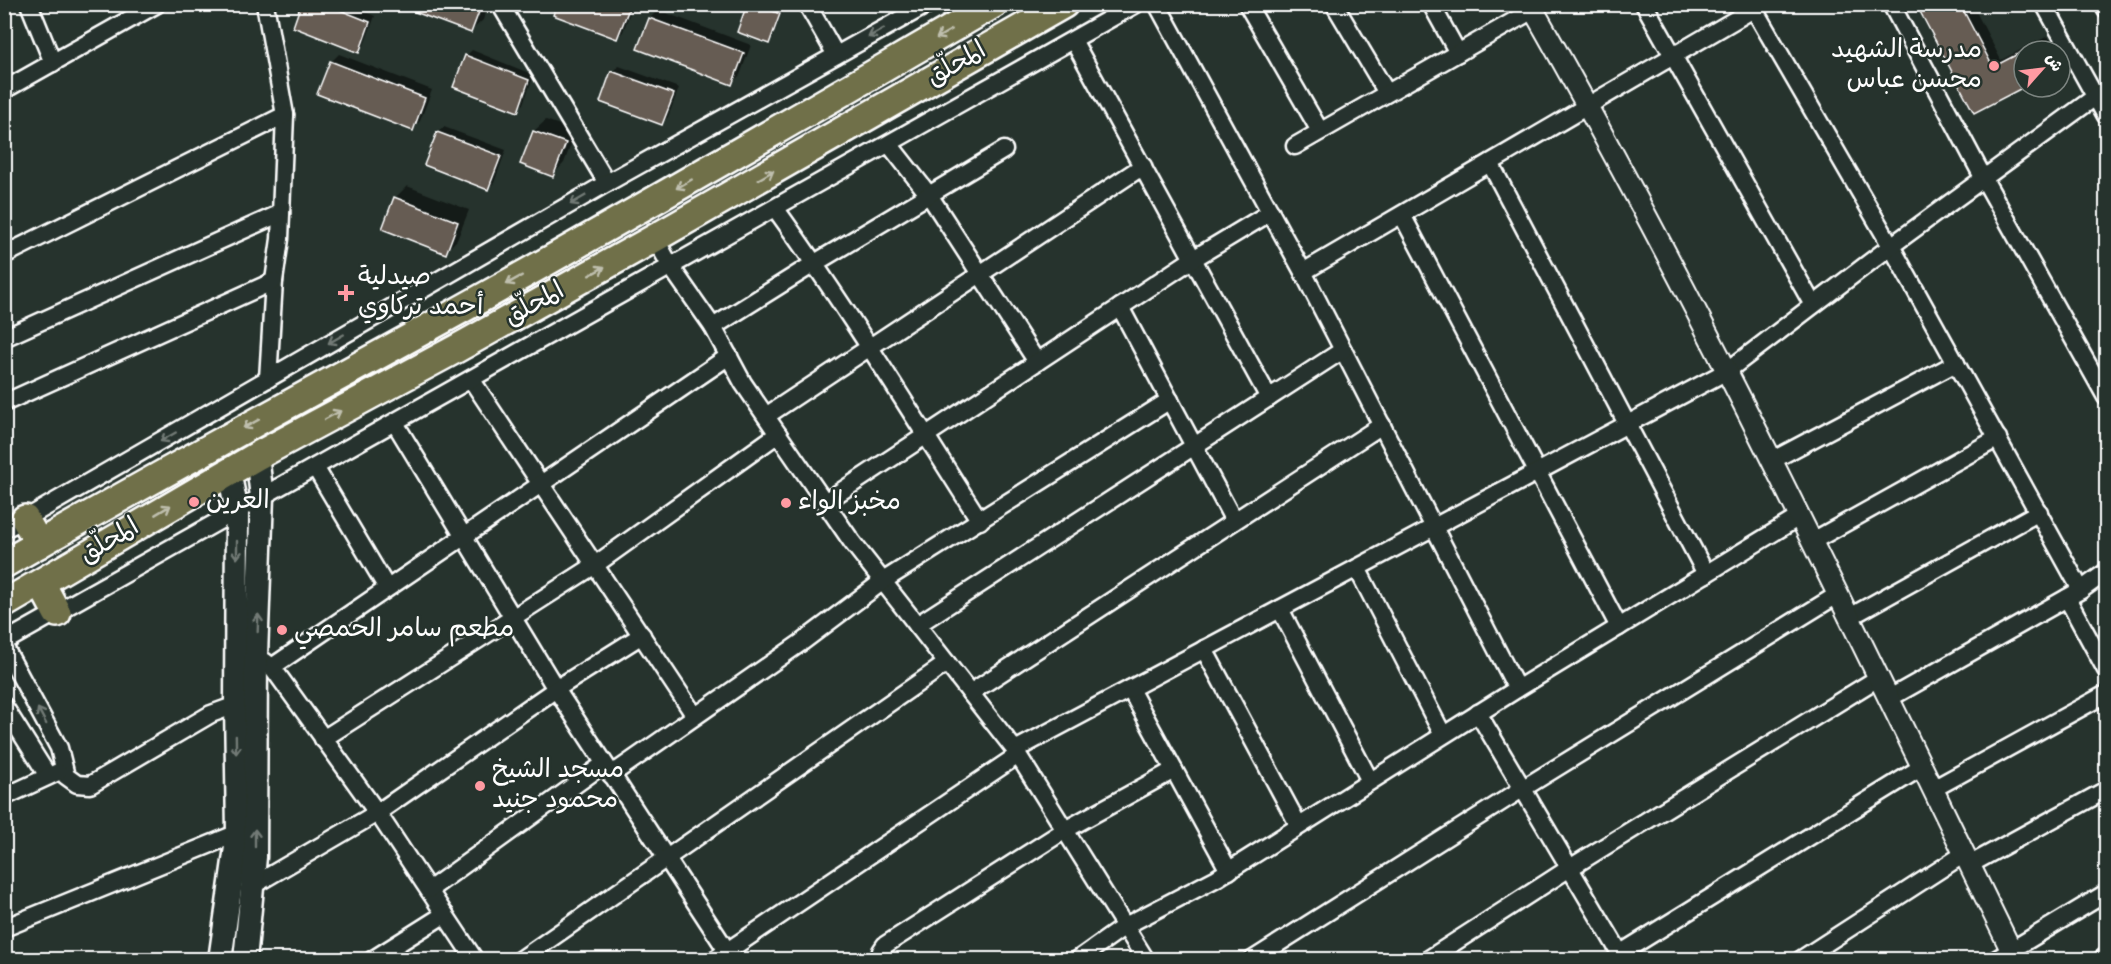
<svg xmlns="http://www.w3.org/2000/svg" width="2111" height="964" viewBox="0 0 2111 964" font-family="'Indie Flower','Playpen Sans Arabic',sans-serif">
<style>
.shadow{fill:#0007}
.building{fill:#665b53;stroke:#fff;stroke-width:1.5}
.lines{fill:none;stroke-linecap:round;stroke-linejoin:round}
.minor-casing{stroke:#fff;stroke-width:21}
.tertiary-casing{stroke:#fff;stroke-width:24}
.secondary-casing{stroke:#fff;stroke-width:27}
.trunk-casing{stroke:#fff;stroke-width:32}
.minor{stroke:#26332d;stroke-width:16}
.tertiary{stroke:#26332d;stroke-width:20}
.secondary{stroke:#26332d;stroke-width:22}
.trunk{stroke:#70704a;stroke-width:27}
.oneway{stroke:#727a76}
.oneway2{stroke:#bfbfae}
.poi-dot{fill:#ff9aa2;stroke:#26332d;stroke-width:2}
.labels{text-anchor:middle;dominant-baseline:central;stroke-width:5;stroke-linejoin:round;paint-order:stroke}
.poi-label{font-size:26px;fill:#fff;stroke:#26332d;text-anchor:start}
.street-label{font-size:26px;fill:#fff;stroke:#26332d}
</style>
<rect width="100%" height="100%" fill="#26332d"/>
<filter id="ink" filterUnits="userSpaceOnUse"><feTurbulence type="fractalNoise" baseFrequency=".0167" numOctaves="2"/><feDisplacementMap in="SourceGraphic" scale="12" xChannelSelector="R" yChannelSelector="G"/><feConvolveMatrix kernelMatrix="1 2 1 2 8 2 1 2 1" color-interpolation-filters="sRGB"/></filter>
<g filter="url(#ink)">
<g class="shadow">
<polygon points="303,4 345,4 375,16 364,45 358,51"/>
<polygon points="410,4 488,4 483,20 471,31"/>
<polygon points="559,4 633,4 623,32 617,37"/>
<polygon points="749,4 768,4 783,10 772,39 768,43"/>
<polygon points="1918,4 1972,4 2001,60 2048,36 2056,51 2024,51 2024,85 1975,111"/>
<polygon points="658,10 751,45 740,75 732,83 650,18"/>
<polygon points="472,50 534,75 523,104 517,110 466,56"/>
<polygon points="339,54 432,90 420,121 412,129 331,62"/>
<polygon points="619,66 679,88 668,117 662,123 602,101 613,72"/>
<polygon points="546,120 576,131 564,163 553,175 534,131"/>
<polygon points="444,127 506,150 494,183 488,188 426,164 438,132"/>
<polygon points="407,186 469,210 457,240 445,252 395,198"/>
</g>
<g class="building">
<polygon points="301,4 325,4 370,22 359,53 293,27"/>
<polygon points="409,4 482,4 471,33 407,9"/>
<polygon points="557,4 626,4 630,6 617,39 553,15"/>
<polygon points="747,4 756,4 780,14 769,44 737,32"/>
<polygon points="1916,4 1960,4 1993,67 2039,43 2044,51 2024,51 2024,87 1974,113"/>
<polygon points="649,18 744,53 732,85 637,49"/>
<polygon points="465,55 529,80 518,112 453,87"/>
<polygon points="330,61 425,98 413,131 317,94"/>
<polygon points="611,71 674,94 662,125 600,102"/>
<polygon points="533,131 566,143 553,177 520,164"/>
<polygon points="437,132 501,156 488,190 424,165"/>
<polygon points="394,197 458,222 446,254 382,229"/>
</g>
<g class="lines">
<defs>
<g id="minor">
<polyline points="29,4 53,63"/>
<polyline points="265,4 285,115 280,239 274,281 268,379"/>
<polyline points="500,4 607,183"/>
<polyline points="807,4 836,55"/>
<polyline points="1157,4 1303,272 1517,689"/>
<polyline points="1247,4 1320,131"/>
<polyline points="1334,4 1387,93"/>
<polyline points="1431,4 1458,53"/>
<polyline points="1644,4 1813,305"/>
<polyline points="1751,4 1891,246 2081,590"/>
<polyline points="1891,4 1984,179 2106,397"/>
<polyline points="2044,4 2106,116"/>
<polyline points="2103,4 2106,10"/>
<polyline points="1073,40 1269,398"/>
<polyline points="4,90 157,4"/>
<polyline points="889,144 929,195 1037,362"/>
<polyline points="1295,146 1533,10"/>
<polyline points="1490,163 1706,574"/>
<path d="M775,208C848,309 913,416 980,521"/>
<polyline points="1402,215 1619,627"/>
<polyline points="655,238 671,267 713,327 743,383 852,542 1015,750 1146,960"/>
<polyline points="4,255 285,115"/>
<polyline points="1303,272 1762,4"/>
<polyline points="1120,307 1234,521"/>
<polyline points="713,327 815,263 1004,150"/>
<polyline points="4,338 281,213"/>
<polyline points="471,379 695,716"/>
<polyline points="4,403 274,281"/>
<polyline points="766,416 1143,166"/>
<polyline points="395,423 556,689 733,960"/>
<polyline points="1771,461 1956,363"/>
<polyline points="315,467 387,588"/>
<polyline points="825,502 1193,259 1271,212"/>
<polyline points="4,529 25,519 607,183 928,4"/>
<polyline points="1811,542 1998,438"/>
<polyline points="1357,568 1443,735"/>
<polyline points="2067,598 2106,670"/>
<polyline points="1280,609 1370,781"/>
<polyline points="1848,618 2039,512"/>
<polyline points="917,625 1343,350"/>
<polyline points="4,642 1136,4"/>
<polyline points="4,646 59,748 66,776 77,784 90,785 211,714 244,702"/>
<polyline points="1204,649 1299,826"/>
<polyline points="264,661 272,667 381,818 475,960"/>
<polyline points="272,667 729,356"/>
<polyline points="1130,689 1229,871"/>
<polyline points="970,693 1382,425"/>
<polyline points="1888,699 2081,590 2106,572"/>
<polyline points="4,706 48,776"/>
<polyline points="1478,713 1624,960"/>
<polyline points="323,739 595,565 778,434"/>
<polyline points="1015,750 1727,371 1891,246 2106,89"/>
<polyline points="611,775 802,642 883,581 1170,400"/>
<polyline points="1933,789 2106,694"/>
<polyline points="4,797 58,772"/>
<polyline points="1969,865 2106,790"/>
<polyline points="252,886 377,813 556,689 642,635"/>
<polyline points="429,890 604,764"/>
<polyline points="4,928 238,833"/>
<polyline points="1621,953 1922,767"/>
<polyline points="372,960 445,914"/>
<polyline points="520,960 947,663"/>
<polyline points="714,960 1018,755"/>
<polyline points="880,960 881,951 885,945 1065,830 1174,770"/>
<polyline points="1077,960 1125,926 1217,878 1517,689 1799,517"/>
<polyline points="1252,960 1522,789 1837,595"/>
<polyline points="1427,960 1565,871 1878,678"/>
<polyline points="1800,960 1964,854"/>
<polyline points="1995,960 2106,893"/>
<polyline points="2101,960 2106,956"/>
</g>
<path id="tertiary" d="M1530,4C1707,314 1859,639 2016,960"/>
<g id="secondary">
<polyline points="220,960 238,833 236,704 237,512 229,471"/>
<polyline points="245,960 255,857 256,655 262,497 257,456"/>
</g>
<g id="trunk">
<polyline points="25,519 39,544"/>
<path d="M4,564C149,480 297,400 444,319C629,217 811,110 994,4"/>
<polyline points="41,583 57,613"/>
<polyline points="4,604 257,456 456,349 655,238 1064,4"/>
</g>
</defs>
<use href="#minor" class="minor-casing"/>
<use href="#tertiary" class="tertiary-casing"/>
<use href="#secondary" class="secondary-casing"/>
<use href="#trunk" class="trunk-casing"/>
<use href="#minor" class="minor"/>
<use href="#tertiary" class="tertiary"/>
<use href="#secondary" class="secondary"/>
<use href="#trunk" class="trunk"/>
</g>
<defs><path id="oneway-shaft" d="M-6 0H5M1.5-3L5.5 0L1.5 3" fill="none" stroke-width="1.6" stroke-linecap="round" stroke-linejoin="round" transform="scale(1.5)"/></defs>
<g class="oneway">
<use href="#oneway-shaft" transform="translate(876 33) rotate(151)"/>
<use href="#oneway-shaft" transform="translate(578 200) rotate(150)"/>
<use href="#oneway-shaft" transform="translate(336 339) rotate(150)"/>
<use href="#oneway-shaft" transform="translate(168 437) rotate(150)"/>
<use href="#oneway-shaft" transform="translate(237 550) rotate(90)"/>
<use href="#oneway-shaft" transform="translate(258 623) rotate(-88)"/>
<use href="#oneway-shaft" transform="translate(42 716) rotate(-118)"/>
<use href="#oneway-shaft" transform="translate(236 745) rotate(89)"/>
<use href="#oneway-shaft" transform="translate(255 838) rotate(-90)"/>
</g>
<g class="oneway2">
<use href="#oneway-shaft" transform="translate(944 34) rotate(150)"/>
<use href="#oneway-shaft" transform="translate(766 175) rotate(-30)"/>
<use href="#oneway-shaft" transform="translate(684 184) rotate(150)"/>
<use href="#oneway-shaft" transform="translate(597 271) rotate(-29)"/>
<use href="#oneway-shaft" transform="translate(514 280) rotate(151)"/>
<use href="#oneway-shaft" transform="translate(333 415) rotate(-28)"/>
<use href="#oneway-shaft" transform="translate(251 424) rotate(151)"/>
<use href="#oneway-shaft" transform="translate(163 510) rotate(-31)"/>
</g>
</g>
<g class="poi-dot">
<circle cx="1994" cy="66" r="6"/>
<path d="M343 284h6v6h6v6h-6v6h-6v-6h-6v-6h6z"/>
<circle cx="194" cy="502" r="6"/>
<circle cx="786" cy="503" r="6"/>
<circle cx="282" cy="630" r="6"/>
<circle cx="480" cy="786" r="6"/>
</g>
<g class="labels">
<g class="poi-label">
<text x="1982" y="51" text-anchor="end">مدرسة الشهيد<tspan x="1982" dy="30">محسن عباس</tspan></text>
<text x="358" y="278">صيدلية<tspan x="358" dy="30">أحمد تركاوي</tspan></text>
<text x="206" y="502">العرين</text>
<text x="798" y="503">مخبز الواء</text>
<text x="294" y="630">مطعم سامر الحمصي</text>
<text x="492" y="771">مسجد الشيخ<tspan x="492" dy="30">محمود جنيد</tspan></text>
</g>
<g class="street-label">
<text transform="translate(957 65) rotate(-30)">المحلّق</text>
<text transform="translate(535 305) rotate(-29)">المحلّق</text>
<text transform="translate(110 542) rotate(-31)">المحلّق</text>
</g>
</g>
<rect width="2111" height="964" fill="none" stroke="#26332d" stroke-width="24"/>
<rect x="12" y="12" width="2087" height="940" fill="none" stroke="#fff" stroke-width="2" filter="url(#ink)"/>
<g transform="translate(2042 69) rotate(62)"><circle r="28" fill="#26332d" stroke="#7d8581" stroke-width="1.5"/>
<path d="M0-4.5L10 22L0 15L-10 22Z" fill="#ff9aa2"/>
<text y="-9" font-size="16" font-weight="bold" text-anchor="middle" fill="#ffffff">ش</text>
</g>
</svg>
